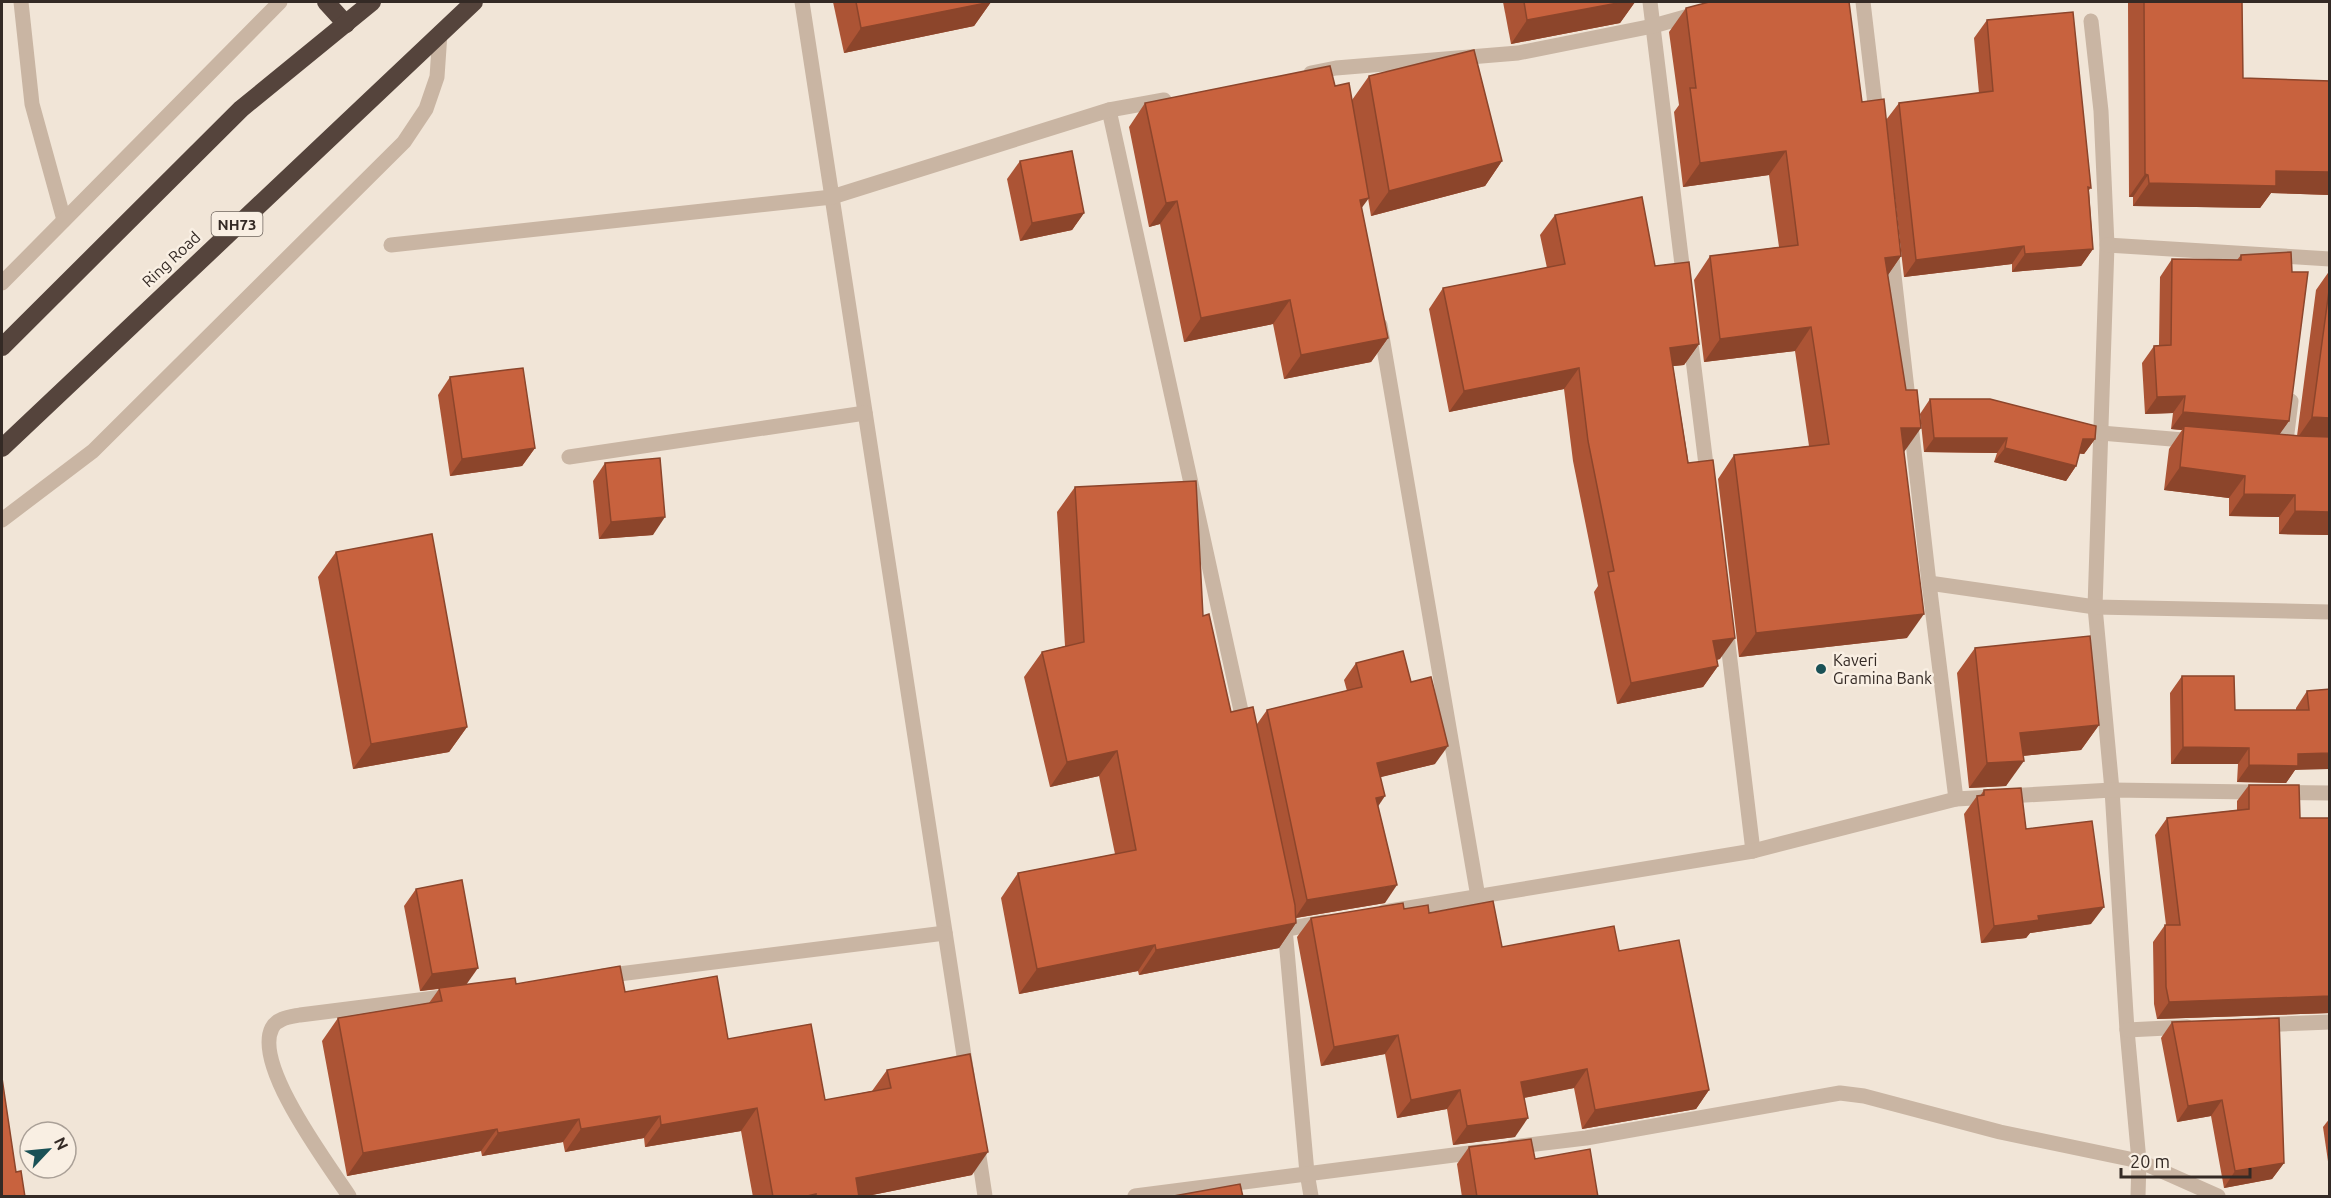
<svg xmlns="http://www.w3.org/2000/svg" width="2331" height="1198" viewBox="0 0 2331 1198" font-family="Ubuntu,sans-serif">
<style>
.lines{fill:none;stroke-linecap:round;stroke-linejoin:round}
.minor{stroke:#c9b5a3;stroke-width:15}
.highway{stroke:#55443c;stroke-width:18}
.wall{fill:#ac5435}
.shaded-wall{fill:#8c452b}
.building{fill:#c8623e;stroke:#8c452b;stroke-width:1.5}
.poi-dot{fill:#1a5156;stroke:#f9efe3;stroke-width:2}
.labels{text-anchor:middle;dominant-baseline:central;stroke-width:5;stroke-linejoin:round;paint-order:stroke}
.shield{fill:#f9efe3;stroke:#6f655e;stroke-width:1.5}
.shield-label{font-size:15px;font-weight:bold;fill:#342a25}
.street-label{font-size:16px;fill:#342a25;stroke:#f9efe3}
.poi-label{font-size:16px;fill:#342a25;stroke:#f9efe3;text-anchor:start}
</style>
<rect width="100%" height="100%" fill="#f1e5d7"/>
<g class="lines">
<g class="minor">
<polyline points="21,2 32,104 64,220"/>
<polyline points="802,2 967,1075"/>
<polyline points="1650,2 1684,281"/>
<polyline points="1863,2 1877,121"/>
<polyline points="2091,21 2101,111 2107,245 2095,607 2112,790 2127,1030 2139,1161 2138,1196"/>
<polyline points="1311,73 1336,68 1518,53 1653,26 1696,14"/>
<polyline points="1109,110 1245,729"/>
<polyline points="391,245 832,197 1109,110 1164,100"/>
<polyline points="2107,245 2330,259"/>
<polyline points="1891,249 1929,583 1956,799"/>
<polyline points="2,283 280,2"/>
<polyline points="1380,325 1478,897"/>
<polyline points="1690,335 1708,481"/>
<polyline points="2101,433 2195,441"/>
<polyline points="2285,449 2291,401"/>
<polyline points="569,457 865,413"/>
<polyline points="2,520 93,451 404,142 426,109 437,77 440,33"/>
<polyline points="1929,583 2095,607 2330,612"/>
<polyline points="1726,627 1753,851"/>
<polyline points="1384,912 1753,851 1956,799 2112,790 2330,793"/>
<polyline points="1284,917 1307,1173 1311,1196"/>
<polyline points="1287,929 1325,922"/>
<polyline points="603,976 945,933"/>
<polyline points="2259,1025 2330,1022"/>
<polyline points="2127,1030 2187,1027"/>
<polyline points="977,1143 985,1196"/>
<polyline points="1512,1147 1586,1138 1840,1093 1864,1096 2000,1132 2139,1161 2218,1196"/>
<path d="M349,1196C328,1164 253,1065 272,1028C277,1018 290,1017 300,1015L451,996"/>
<polyline points="1135,1196 1485,1151"/>
</g>
<g class="highway">
<polyline points="326,2 346,24"/>
<polyline points="2,347 241,109 372,2"/>
<polyline points="2,448 474,2"/>
</g>
</g>
<g class="wall">
<polygon points="833,2 991,2 974,26 844,53"/>
<polygon points="1503,2 1635,2 1620,23 1511,44"/>
<polygon points="2129,2 2242,2 2243,78 2330,81 2330,195 2271,193 2260,208 2133,206 2133,197 2129,197 2128,3"/>
<polygon points="1686,8 1862,102 1901,256 1888,275 1904,452 1907,638 1739,657 1718,479 1734,455 1809,446 1795,351 1704,362 1694,280 1710,256 1779,247 1769,175 1683,187 1674,112 1679,105 1669,32"/>
<polygon points="1987,20 2091,188 2089,190 2093,249 2081,266 2012,272 2012,264 1904,277 1886,120 1899,103 1979,93 1974,38"/>
<polygon points="1369,76 1502,161 1485,186 1371,216 1368,198 1361,208 1388,338 1371,362 1284,379 1273,324 1184,342 1160,224 1149,227 1129,127 1145,103 1335,86 1352,100"/>
<polygon points="1020,161 1084,213 1072,230 1020,241 1007,179"/>
<polygon points="1555,215 1655,266 1699,344 1684,365 1673,366 1720,659 1717,660 1718,666 1703,687 1617,704 1594,592 1598,586 1573,461 1564,389 1449,412 1429,309 1443,288 1547,268 1540,235"/>
<polygon points="2241,255 2289,421 2279,434 2297,436 2316,290 2330,270 2330,535 2279,534 2279,517 2229,516 2229,498 2164,490 2169,449 2182,430 2171,429 2173,413 2145,414 2142,363 2154,346 2159,345 2160,277 2172,259 2237,260"/>
<polygon points="450,377 535,448 522,466 450,476 438,395"/>
<polygon points="1930,399 2095,439 2084,454 2079,453 2076,466 2066,481 1994,462 1997,453 1924,452 1920,414"/>
<polygon points="605,463 653,535 599,539 593,481"/>
<polygon points="1075,487 1203,616 1231,712 1257,724 1267,710 1347,691 1344,680 1356,663 1411,682 1435,764 1380,777 1378,806 1385,903 1296,918 1296,923 1279,948 1139,975 1138,971 1019,994 1001,898 1018,873 1115,854 1099,776 1050,787 1024,677 1042,652 1065,646 1057,512"/>
<polygon points="336,552 467,727 449,752 353,769 318,577"/>
<polygon points="1975,648 2099,725 2081,750 2023,756 2006,786 1969,788 1957,673"/>
<polygon points="2182,676 2235,710 2296,710 2296,708 2307,691 2330,689 2295,770 2286,783 2237,782 2238,764 2171,764 2170,693"/>
<polygon points="2249,785 2300,818 2330,818 2330,1013 2157,1019 2154,1004 2153,942 2165,925 2166,925 2155,835 2167,818 2237,810 2237,801"/>
<polygon points="1984,790 2026,829 2091,924 2030,933 2026,938 1981,943 1964,814 1977,796 1980,796"/>
<polygon points="416,889 466,984 516,984 625,992 728,1039 825,1100 872,1091 887,1070 972,1175 862,1197 753,1197 741,1131 645,1147 644,1138 565,1152 563,1142 482,1156 481,1151 347,1176 322,1041 338,1018 429,1003 439,989 420,991 404,906"/>
<polygon points="1404,909 1429,913 1502,947 1619,951 1709,1090 1696,1109 1582,1129 1574,1088 1524,1098 1515,1137 1453,1145 1447,1109 1397,1118 1385,1054 1321,1066 1297,937 1311,918"/>
<polygon points="2172,1022 2284,1163 2272,1179 2224,1188 2211,1116 2177,1122 2161,1038"/>
<polygon points="2330,1118 2330,1175 2323,1127"/>
<polygon points="1469,1147 1535,1159 1598,1197 1462,1197 1457,1164"/>
</g>
<g class="shaded-wall">
<polygon points="991,2 974,26 844,53 861,28"/>
<polygon points="1623,2 1635,2 1620,23 1511,44 1527,20"/>
<polygon points="1786,151 1769,175 1683,187 1700,163"/>
<polygon points="1502,161 1485,186 1371,216 1389,191"/>
<polygon points="2276,171 2330,172 2330,195 2271,193 2260,208 2133,206 2149,183"/>
<polygon points="2145,174 2148,175 2133,197 2129,197"/>
<polygon points="1369,198 1352,221 1360,200"/>
<polygon points="1177,201 1160,224 1149,227 1166,203"/>
<polygon points="1084,213 1072,230 1020,241 1032,223"/>
<polygon points="2024,246 2012,264 1904,277 1916,260"/>
<polygon points="2093,249 2081,266 2012,272 2025,254"/>
<polygon points="1901,256 1885,279 1885,258"/>
<polygon points="1290,300 1273,324 1184,342 1201,318"/>
<polygon points="1811,327 1795,351 1704,362 1720,339"/>
<polygon points="1388,338 1371,362 1284,379 1301,355"/>
<polygon points="1699,344 1684,365 1655,368 1670,348"/>
<polygon points="1579,368 1564,389 1449,412 1464,391"/>
<polygon points="2185,396 2173,413 2145,414 2157,397"/>
<polygon points="2183,412 2289,421 2277,438 2184,426 2182,430 2171,429"/>
<polygon points="2312,417 2330,418 2330,441 2296,440"/>
<polygon points="1901,428 1921,428 1904,452"/>
<polygon points="1934,438 2007,438 1997,453 1924,452"/>
<polygon points="2083,439 2095,439 2084,454 2072,453"/>
<polygon points="535,448 522,466 450,476 462,459"/>
<polygon points="2005,448 2076,466 2066,481 1994,462"/>
<polygon points="2180,467 2245,476 2229,498 2164,490"/>
<polygon points="2244,494 2295,495 2279,517 2229,516"/>
<polygon points="2295,511 2330,512 2330,535 2279,534"/>
<polygon points="665,517 653,535 599,539 611,522"/>
<polygon points="1924,614 1907,638 1739,657 1756,633"/>
<polygon points="1735,638 1720,659 1698,662 1713,641"/>
<polygon points="1718,666 1703,687 1617,704 1631,683"/>
<polygon points="2099,725 2081,750 2002,758 2020,733"/>
<polygon points="467,727 449,752 353,769 371,744"/>
<polygon points="1448,746 1435,764 1365,781 1377,763"/>
<polygon points="2183,747 2249,748 2238,764 2171,764"/>
<polygon points="1117,751 1099,776 1050,787 1067,762"/>
<polygon points="2330,753 2330,769 2295,770 2286,783 2237,782 2249,765 2298,754"/>
<polygon points="2024,761 2006,786 1969,788 1987,763"/>
<polygon points="1385,796 1373,814 1376,798"/>
<polygon points="1397,885 1385,903 1295,918 1307,900"/>
<polygon points="2104,907 2091,924 2030,933 2026,938 1981,943 1994,926 2038,916"/>
<polygon points="1296,923 1279,948 1139,975 1156,950"/>
<polygon points="1155,945 1138,971 1019,994 1037,969"/>
<polygon points="478,968 466,985 420,991 432,974"/>
<polygon points="2330,996 2330,1013 2157,1019 2169,1002"/>
<polygon points="1398,1035 1385,1054 1321,1066 1334,1047"/>
<polygon points="1587,1069 1574,1088 1508,1101 1521,1082"/>
<polygon points="1460,1090 1447,1109 1397,1118 1411,1100"/>
<polygon points="1709,1090 1696,1109 1582,1129 1595,1110"/>
<polygon points="2222,1100 2211,1116 2177,1122 2188,1106"/>
<polygon points="757,1108 741,1131 645,1147 661,1125"/>
<polygon points="660,1116 644,1138 565,1152 581,1129"/>
<polygon points="1528,1118 1515,1137 1453,1145 1467,1126"/>
<polygon points="579,1119 563,1142 482,1156 498,1133"/>
<polygon points="497,1129 481,1151 347,1176 363,1153"/>
<polygon points="988,1152 972,1175 862,1197 843,1197 856,1178"/>
<polygon points="2284,1163 2272,1179 2224,1188 2235,1171"/>
</g>
<g class="building">
<polygon points="856,2 991,2 861,28"/>
<polygon points="1524,2 1623,2 1527,20"/>
<polygon points="1709,2 1849,2 1862,102 1884,99 1901,256 1885,258 1906,390 1917,390 1921,428 1901,428 1924,614 1756,633 1734,455 1829,444 1811,327 1720,339 1710,256 1798,245 1786,151 1700,163 1690,88 1696,88 1686,8"/>
<polygon points="2144,2 2242,2 2243,78 2330,81 2330,172 2276,171 2276,186 2149,183 2148,175 2145,174"/>
<polygon points="2073,12 2091,188 2088,187 2093,249 2025,254 2024,246 1916,260 1899,103 1993,91 1987,20"/>
<polygon points="1474,50 1502,161 1389,191 1369,76"/>
<polygon points="1330,66 1335,86 1349,83 1369,198 1360,200 1388,338 1301,355 1290,300 1201,318 1177,201 1166,203 1145,103"/>
<polygon points="1072,151 1084,213 1032,223 1020,161"/>
<polygon points="1642,197 1655,266 1689,262 1699,344 1670,348 1688,463 1713,460 1735,638 1713,641 1718,666 1631,683 1608,572 1614,571 1588,441 1579,368 1464,391 1443,288 1565,264 1555,215"/>
<polygon points="2291,252 2292,272 2308,272 2289,421 2183,412 2185,396 2157,397 2154,346 2171,345 2172,259 2241,260 2241,255"/>
<polygon points="2330,283 2330,418 2312,417"/>
<polygon points="523,368 535,448 462,459 450,377"/>
<polygon points="1930,399 1990,399 2096,426 2095,439 2083,439 2076,466 2005,448 2007,438 1934,438"/>
<polygon points="2184,426 2300,436 2330,437 2330,512 2295,511 2295,495 2244,494 2245,476 2180,467"/>
<polygon points="660,458 665,517 611,522 605,463"/>
<polygon points="1196,481 1203,616 1209,614 1231,712 1253,707 1295,905 1296,923 1156,950 1155,945 1037,969 1018,873 1136,850 1117,751 1067,762 1042,652 1084,642 1075,487"/>
<polygon points="432,534 467,727 371,744 336,552"/>
<polygon points="2090,636 2099,725 2020,733 2024,761 1987,763 1975,648"/>
<polygon points="1403,651 1411,682 1431,677 1448,746 1377,763 1385,796 1376,798 1397,885 1307,900 1267,710 1362,687 1356,663"/>
<polygon points="2182,676 2234,676 2235,710 2309,710 2307,691 2330,689 2330,753 2298,754 2298,766 2249,765 2249,748 2183,747"/>
<polygon points="2249,785 2299,785 2300,818 2330,818 2330,996 2169,1002 2166,987 2165,925 2180,925 2167,818 2249,809"/>
<polygon points="2021,788 2026,829 2092,821 2104,907 2038,916 2039,920 1994,926 1977,796 1984,795 1984,790"/>
<polygon points="462,880 478,968 432,974 416,889"/>
<polygon points="1493,901 1502,947 1614,926 1619,951 1679,940 1709,1090 1595,1110 1587,1069 1521,1082 1528,1118 1467,1126 1460,1090 1411,1100 1398,1035 1334,1047 1311,918 1403,903 1404,909 1428,905 1429,913"/>
<polygon points="620,966 625,992 717,976 728,1039 811,1024 825,1100 891,1088 887,1070 970,1054 988,1152 856,1178 859,1197 816,1197 816,1194 803,1197 773,1197 757,1108 661,1125 660,1116 581,1129 579,1119 498,1133 497,1129 363,1153 338,1018 442,1001 439,988 515,978 516,984"/>
<polygon points="2279,1018 2284,1163 2235,1171 2222,1100 2188,1106 2172,1022"/>
<polygon points="2,1078 16,1172 21,1171 25,1197 2,1197"/>
<polygon points="1531,1139 1535,1159 1590,1149 1598,1197 1477,1197 1469,1147"/>
<polygon points="1240,1184 1243,1197 1168,1197"/>
</g>
<circle class="poi-dot" cx="1821" cy="669" r="6"/>
<g class="labels">
<rect class="shield" x="211.5" y="212" width="51" height="24" rx="4.5"/>
<g class="shield-label">
<text x="237" y="224">NH73</text>
</g>
<g class="street-label">
<text transform="translate(171 259) rotate(-43)">Ring Road</text>
</g>
<g class="poi-label">
<text x="1833" y="660">Kaveri<tspan x="1833" dy="18">Gramina Bank</tspan></text>
</g>
</g>
<rect width="2331" height="1198" fill="none" stroke="#342a25" stroke-width="6"/>
<g transform="translate(48 1150) rotate(64)"><circle r="28" fill="#f9efe3" stroke="#aaa097" stroke-width="1.5"/>
<path d="M0-4.5L10 22L0 15L-10 22Z" fill="#1a5156"/>
<text y="-9" font-size="16" font-weight="bold" text-anchor="middle" fill="#342a25">N</text>
</g>
<path d="M2121 1168v9h129v-9" fill="none" stroke="#342a25" stroke-width="3"/>
<text x="2130" y="1168" font-size="18" fill="#342a25" stroke="#f9efe3" stroke-width="4.5" paint-order="stroke">20 m</text>
</svg>
